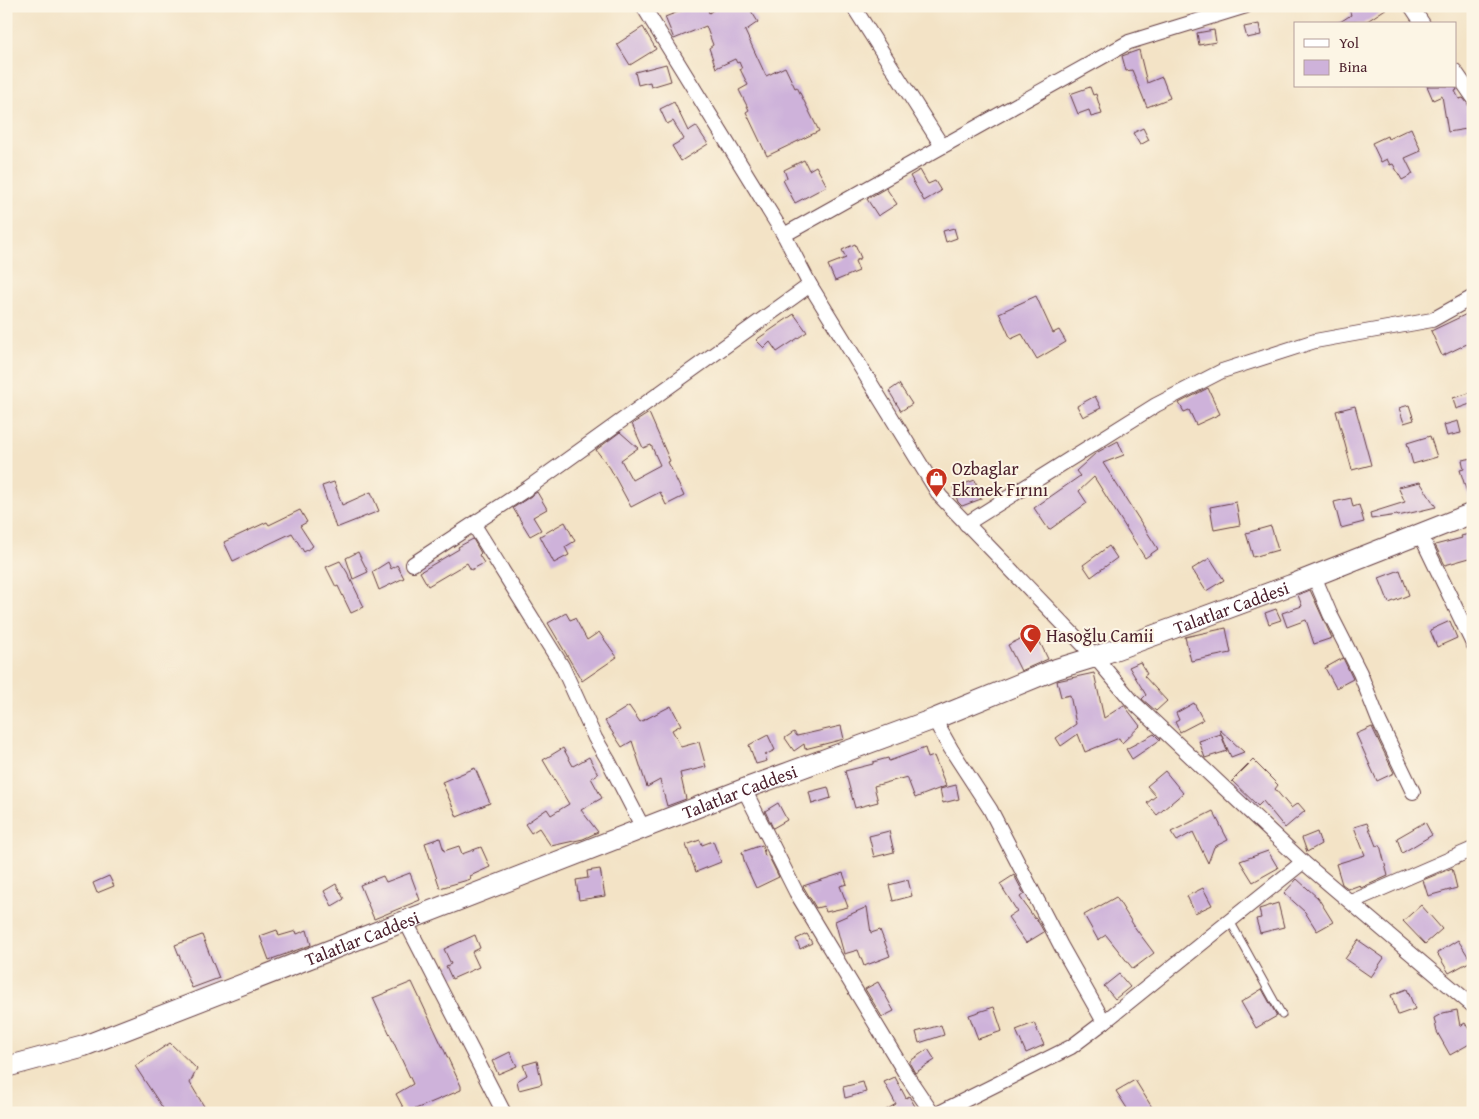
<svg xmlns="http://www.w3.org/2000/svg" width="1479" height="1119" viewBox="0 0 1479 1119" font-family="'Gentium Book Plus',serif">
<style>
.building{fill:#ceb2da}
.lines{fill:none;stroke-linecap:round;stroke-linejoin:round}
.lane-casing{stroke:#633c42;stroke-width:9}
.street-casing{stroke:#633c42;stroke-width:16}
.secondary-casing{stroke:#633c42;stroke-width:22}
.lane{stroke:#fff;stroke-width:7}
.street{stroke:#fff;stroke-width:14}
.secondary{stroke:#fff;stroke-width:20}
.labels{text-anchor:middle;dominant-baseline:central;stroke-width:4;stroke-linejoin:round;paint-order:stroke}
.poi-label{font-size:18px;fill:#4a1f2b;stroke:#fcf5e5;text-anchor:start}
.street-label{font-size:18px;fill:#4a1f2b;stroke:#fcf5e5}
</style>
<rect width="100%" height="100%" fill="#fcf5e5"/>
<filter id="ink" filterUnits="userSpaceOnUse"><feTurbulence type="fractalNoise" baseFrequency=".02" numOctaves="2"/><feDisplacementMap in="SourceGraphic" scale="10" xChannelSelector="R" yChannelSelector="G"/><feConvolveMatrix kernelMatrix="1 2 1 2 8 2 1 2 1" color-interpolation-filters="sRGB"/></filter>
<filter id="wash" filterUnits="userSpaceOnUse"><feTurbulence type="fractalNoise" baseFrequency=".0096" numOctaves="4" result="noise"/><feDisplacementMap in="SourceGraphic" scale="20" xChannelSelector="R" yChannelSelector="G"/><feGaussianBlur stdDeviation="1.12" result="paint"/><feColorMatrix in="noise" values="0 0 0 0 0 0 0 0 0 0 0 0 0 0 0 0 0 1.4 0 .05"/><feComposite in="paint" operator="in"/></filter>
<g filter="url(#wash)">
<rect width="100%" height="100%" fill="#f3e3c6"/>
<g id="blocks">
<g class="building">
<polygon points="693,6 707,6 709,13 719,6 748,6 758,22 745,31 766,76 785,67 795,88 797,87 819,131 767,156 746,112 749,110 739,90 748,85 740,69 742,69 739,62 737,63 735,59 716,68 709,48 713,45 706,26 674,39 665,17"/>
<polygon points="1348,6 1390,6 1363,24 1337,24 1351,15"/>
<polygon points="1259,24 1261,35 1247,38 1244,27"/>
<polygon points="643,27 656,49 630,65 617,44"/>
<polygon points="1214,30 1216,42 1199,45 1197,33"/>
<polygon points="1139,50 1147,83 1162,77 1170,98 1147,107 1132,70 1126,71 1122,56"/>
<polygon points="666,64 671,81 651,87 650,82 638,85 635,72"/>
<polygon points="1427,86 1455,86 1457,90 1455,91 1459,99 1463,98 1468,104 1473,128 1448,132 1442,96 1433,100"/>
<polygon points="1090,87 1093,95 1096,94 1102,114 1091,117 1089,110 1078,114 1070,94"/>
<polygon points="674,102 688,131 696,126 708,144 681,161 672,146 684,139 673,121 667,124 660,109"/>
<polygon points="1143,128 1149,140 1140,145 1133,133"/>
<polygon points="1411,128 1421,151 1405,158 1413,174 1402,180 1393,164 1390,165 1387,159 1381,162 1372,143 1387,136 1388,139"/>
<polygon points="804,160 809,170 816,166 827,186 795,203 783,180 787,178 784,170"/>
<polygon points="920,170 928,184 935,181 941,191 924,201 910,176"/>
<polygon points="886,188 897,204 878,216 867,199"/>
<polygon points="954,228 957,238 946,242 943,231"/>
<polygon points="855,244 861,258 855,261 859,271 835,281 828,265 846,258 842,250"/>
<polygon points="1036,296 1053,333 1059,330 1066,342 1037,359 1022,334 1011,339 999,313"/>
<polygon points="1473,311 1473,341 1442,356 1431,331"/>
<polygon points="794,314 807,332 777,352 770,342 764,348 756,340"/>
<polygon points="899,384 912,404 901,411 889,391"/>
<polygon points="1208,388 1220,414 1196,425 1189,410 1184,412 1179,403"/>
<polygon points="1473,392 1473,403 1456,409 1453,398"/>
<polygon points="1095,396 1101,408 1083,417 1077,406"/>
<polygon points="1409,405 1414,420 1404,423 1399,408"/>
<polygon points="1355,406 1371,465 1352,470 1336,411"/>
<polygon points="649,413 670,461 668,462 684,496 666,505 660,492 631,507 610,468 596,450 620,432 638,448 621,460 632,480 660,465 651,445 643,448 632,424"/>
<polygon points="1458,421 1461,433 1447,436 1444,425"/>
<polygon points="1430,436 1437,457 1413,464 1407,443"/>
<polygon points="1118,441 1124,455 1103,463 1158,549 1145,558 1094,477 1079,491 1087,503 1049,530 1034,508 1080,476 1076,471 1096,453"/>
<polygon points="1473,458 1473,501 1470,502 1460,470 1464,469 1462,460"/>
<polygon points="975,480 981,499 962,506 958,502 953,488"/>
<polygon points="334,482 342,505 371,492 379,511 336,528 322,486"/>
<polygon points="1420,482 1436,507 1398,516 1397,515 1371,519 1370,513 1405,502 1398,487"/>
<polygon points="537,492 547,509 533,517 541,530 530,536 513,508"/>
<polygon points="1351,498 1353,507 1359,505 1364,522 1341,528 1334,502"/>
<polygon points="1236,502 1240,525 1214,530 1210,507"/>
<polygon points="300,510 307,522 300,526 313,546 304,552 292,533 233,561 224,542 267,522 269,525"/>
<polygon points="565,522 575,541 565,547 569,555 554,563 540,536"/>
<polygon points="1271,526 1278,550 1253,557 1246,533"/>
<polygon points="1473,533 1473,557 1445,565 1435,545 1462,538 1461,536"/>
<polygon points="473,539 481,553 479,555 484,563 471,570 467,563 428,586 420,572 459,549 458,547"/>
<polygon points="1109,546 1117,558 1091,577 1083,565"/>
<polygon points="358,552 368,572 353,579 346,558"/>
<polygon points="1210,558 1224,580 1206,591 1192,569"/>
<polygon points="340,561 347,572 364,607 351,613 338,586 336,587 326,567"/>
<polygon points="388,562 391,569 397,565 404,578 379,590 372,572"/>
<polygon points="1400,570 1409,595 1389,603 1379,578"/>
<polygon points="1310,590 1332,638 1314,644 1306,620 1287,627 1282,613 1302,606 1298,595"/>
<polygon points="1276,609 1281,620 1269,624 1265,613"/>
<polygon points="566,613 570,620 575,618 587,640 599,632 617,657 582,681 548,623"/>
<polygon points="1450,621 1457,638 1437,647 1430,630"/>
<polygon points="1226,628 1231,653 1191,661 1185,637"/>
<polygon points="1035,632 1048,659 1021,671 1008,645"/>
<polygon points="1343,658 1353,679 1336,688 1325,668"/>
<polygon points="1140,662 1147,674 1144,676 1167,701 1156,711 1142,699 1146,695 1129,667"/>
<polygon points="1094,673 1104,718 1124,705 1140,726 1122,743 1119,738 1085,752 1078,734 1061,746 1056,738 1076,724 1070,695 1061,697 1057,681"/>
<polygon points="1194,703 1203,720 1180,732 1175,722 1179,720 1176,713"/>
<polygon points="629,706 640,722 671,706 681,725 672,730 681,747 699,742 706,767 680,773 686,799 667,806 660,780 647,787 632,741 622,747 605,721"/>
<polygon points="841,726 844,739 805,749 804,744 794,751 785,738 794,732 797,736"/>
<polygon points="1372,727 1394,773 1377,781 1356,734"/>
<polygon points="1219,729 1244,752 1231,757"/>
<polygon points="1154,734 1160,740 1132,759 1126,749"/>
<polygon points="1221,734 1227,751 1205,758 1199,741"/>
<polygon points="768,735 775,750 765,755 767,761 756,764 749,745"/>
<polygon points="563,748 573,766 589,757 598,774 591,778 602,798 581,810 598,832 583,839 551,846 539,828 531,833 525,824 547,809 551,815 569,804 543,760"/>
<polygon points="925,748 928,758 934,756 946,786 915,798 907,777 874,786 878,802 855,808 845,771 873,764 873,762 888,758 889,761"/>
<polygon points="1253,760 1278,785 1275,789 1291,808 1298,803 1305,811 1285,828 1263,801 1258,806 1232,781"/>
<polygon points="475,768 490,803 457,817 442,782"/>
<polygon points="1165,771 1183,793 1157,815 1147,803 1156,796 1147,786"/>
<polygon points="956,785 959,799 943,803 940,789"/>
<polygon points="828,787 831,798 812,804 809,792"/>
<polygon points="778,803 787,820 773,828 765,811"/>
<polygon points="1213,811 1228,840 1214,847 1208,863 1193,832 1177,841 1171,832"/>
<polygon points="1425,822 1432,835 1402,853 1397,838"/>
<polygon points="1367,823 1376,846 1380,845 1388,876 1361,888 1360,885 1349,889 1342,884 1336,864 1365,855 1354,827"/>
<polygon points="889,831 894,852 874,857 869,836"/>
<polygon points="1317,832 1321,844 1307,852 1302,838"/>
<polygon points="440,838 444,851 459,846 462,854 481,847 490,867 470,876 471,879 440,888 425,843"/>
<polygon points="700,840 702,845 713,841 721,862 696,872 686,845"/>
<polygon points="762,845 765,856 768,855 779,877 756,888 745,864 742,852"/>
<polygon points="1268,851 1278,868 1253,882 1240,861"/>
<polygon points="1452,868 1457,888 1428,896 1423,880"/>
<polygon points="600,869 605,896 579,900 576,880 588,878 587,871"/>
<polygon points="410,873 420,900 374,919 360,885 383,876 386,882"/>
<polygon points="843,873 847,884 840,886 848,907 826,912 824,906 816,908 803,886"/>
<polygon points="1014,875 1024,894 1020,897 1035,919 1036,918 1044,932 1026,943 1008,917 1017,911 1000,884"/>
<polygon points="109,876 114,886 97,893 93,883"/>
<polygon points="1297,879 1318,898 1333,922 1317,931 1305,912 1284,893"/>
<polygon points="908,880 912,896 893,901 889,885"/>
<polygon points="336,884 344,899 332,906 324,891"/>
<polygon points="1203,888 1212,905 1195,913 1187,896"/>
<polygon points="1116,897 1136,929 1154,953 1133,969 1106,935 1098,940 1084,915"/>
<polygon points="1278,903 1284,927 1260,933 1256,919 1261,918 1259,909"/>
<polygon points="1421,905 1442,929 1425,944 1403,921"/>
<polygon points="867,907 871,933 880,930 890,956 864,966 858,950 844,954 835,921"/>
<polygon points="277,930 279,936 296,931 297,934 307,930 311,945 269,960 260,936"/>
<polygon points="807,934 812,943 800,949 796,939"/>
<polygon points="202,935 219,978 192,988 175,945"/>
<polygon points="475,935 480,948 472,952 479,967 452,979 446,966 451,964 444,949"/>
<polygon points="1358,940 1384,958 1371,977 1345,959"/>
<polygon points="1458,940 1471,961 1449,973 1437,953"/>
<polygon points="1119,974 1130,987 1115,999 1104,986"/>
<polygon points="412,982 461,1086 461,1090 406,1113 396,1094 413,1084 373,998"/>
<polygon points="878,982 894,1011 882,1017 865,989"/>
<polygon points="1262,989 1277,1016 1256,1028 1241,1002"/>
<polygon points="1407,989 1415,1009 1398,1015 1391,995"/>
<polygon points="994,1007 1002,1031 978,1039 969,1015"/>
<polygon points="1457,1010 1460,1026 1465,1023 1473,1036 1473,1042 1450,1055 1437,1032 1434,1018 1443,1013"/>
<polygon points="1034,1023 1044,1045 1026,1053 1016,1030"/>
<polygon points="941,1025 944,1035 919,1043 916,1032"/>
<polygon points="170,1043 197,1069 190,1083 208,1113 166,1113 135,1066"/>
<polygon points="928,1049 935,1060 915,1073 910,1064 910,1061"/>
<polygon points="510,1052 517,1066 498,1074 492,1061"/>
<polygon points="537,1061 542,1084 519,1090 517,1081 527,1075 523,1065"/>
<polygon points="895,1077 906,1098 909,1096 919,1113 881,1113 896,1104 884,1082"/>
<polygon points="1135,1080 1153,1109 1146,1113 1130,1113 1116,1091"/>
<polygon points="863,1082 866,1092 845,1098 843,1087"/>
</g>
</g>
</g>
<g filter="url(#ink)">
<use href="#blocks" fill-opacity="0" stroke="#633c42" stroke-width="1"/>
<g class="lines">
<defs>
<polyline id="lane" points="1230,921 1282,1015"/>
<g id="street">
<polyline points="643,6 784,235 810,285 940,496 1095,657 1132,701 1303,862 1473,1006"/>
<polyline points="853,6 942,146"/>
<polyline points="1411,6 1423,24"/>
<polyline points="1455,71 1473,97"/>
<polyline points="784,235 1129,42 1246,6"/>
<polyline points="966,524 1156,405 1222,371 1315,341 1432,320 1473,297"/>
<polyline points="474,525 562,666 595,738 608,760 643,828"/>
<polyline points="1420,534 1473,644"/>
<polyline points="413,564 528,488 810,285"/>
<polyline points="1314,576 1330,614 1360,673 1379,721 1413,792"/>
<polyline points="934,719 951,749 990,809 1061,946 1104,1022"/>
<polyline points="744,789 796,892 907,1076 932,1113"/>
<polyline points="1351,902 1473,849"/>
<polyline points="405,920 504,1113"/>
<polyline points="939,1113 1071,1047 1104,1022 1303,862"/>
</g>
<g id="secondary">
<path id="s1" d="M6,1067L84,1046L744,789L934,719L1056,669L1095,657L1291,585L1473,513"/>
</g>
</defs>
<use href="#lane" class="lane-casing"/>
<use href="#street" class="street-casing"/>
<use href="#secondary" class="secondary-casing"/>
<use href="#lane" class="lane"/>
<use href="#street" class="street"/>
<use href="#secondary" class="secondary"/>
</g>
</g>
<defs>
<symbol id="shop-pin" viewBox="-11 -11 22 30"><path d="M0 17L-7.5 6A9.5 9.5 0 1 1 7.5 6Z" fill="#c8321e" stroke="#fcf5e5"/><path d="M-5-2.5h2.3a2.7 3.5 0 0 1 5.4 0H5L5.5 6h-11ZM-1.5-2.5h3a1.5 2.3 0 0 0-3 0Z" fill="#fff"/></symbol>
<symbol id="mosque-pin" viewBox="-11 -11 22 30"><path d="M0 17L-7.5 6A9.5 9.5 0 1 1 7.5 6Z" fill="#c8321e" stroke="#fcf5e5"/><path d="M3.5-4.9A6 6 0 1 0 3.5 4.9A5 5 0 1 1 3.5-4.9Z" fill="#fff"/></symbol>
</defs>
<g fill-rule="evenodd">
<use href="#shop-pin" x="924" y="466" width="25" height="34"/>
<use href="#mosque-pin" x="1018" y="622" width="25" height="34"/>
</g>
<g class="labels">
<g class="poi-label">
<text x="952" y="468">Ozbaglar<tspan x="952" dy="21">Ekmek Fırını</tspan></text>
<text x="1046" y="635">Hasoğlu Camii</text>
</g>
<g class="street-label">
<text stroke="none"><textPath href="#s1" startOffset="1309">Talatlar Caddesi</textPath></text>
<text stroke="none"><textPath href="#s1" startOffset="784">Talatlar Caddesi</textPath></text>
<text stroke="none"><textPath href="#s1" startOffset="379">Talatlar Caddesi</textPath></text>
</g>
</g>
<rect width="1479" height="1119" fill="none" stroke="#fcf5e5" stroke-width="25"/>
<rect x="1294" y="22" width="162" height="65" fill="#fcf5e5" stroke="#b59f9b"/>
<rect x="1304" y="39" width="25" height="8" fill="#ffffff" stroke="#b59f9b"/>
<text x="1339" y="48" font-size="15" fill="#4a1f2b">Yol</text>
<rect x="1304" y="60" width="25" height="15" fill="#ceb2da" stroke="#b59f9b"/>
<text x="1339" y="72" font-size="15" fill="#4a1f2b">Bina</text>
</svg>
